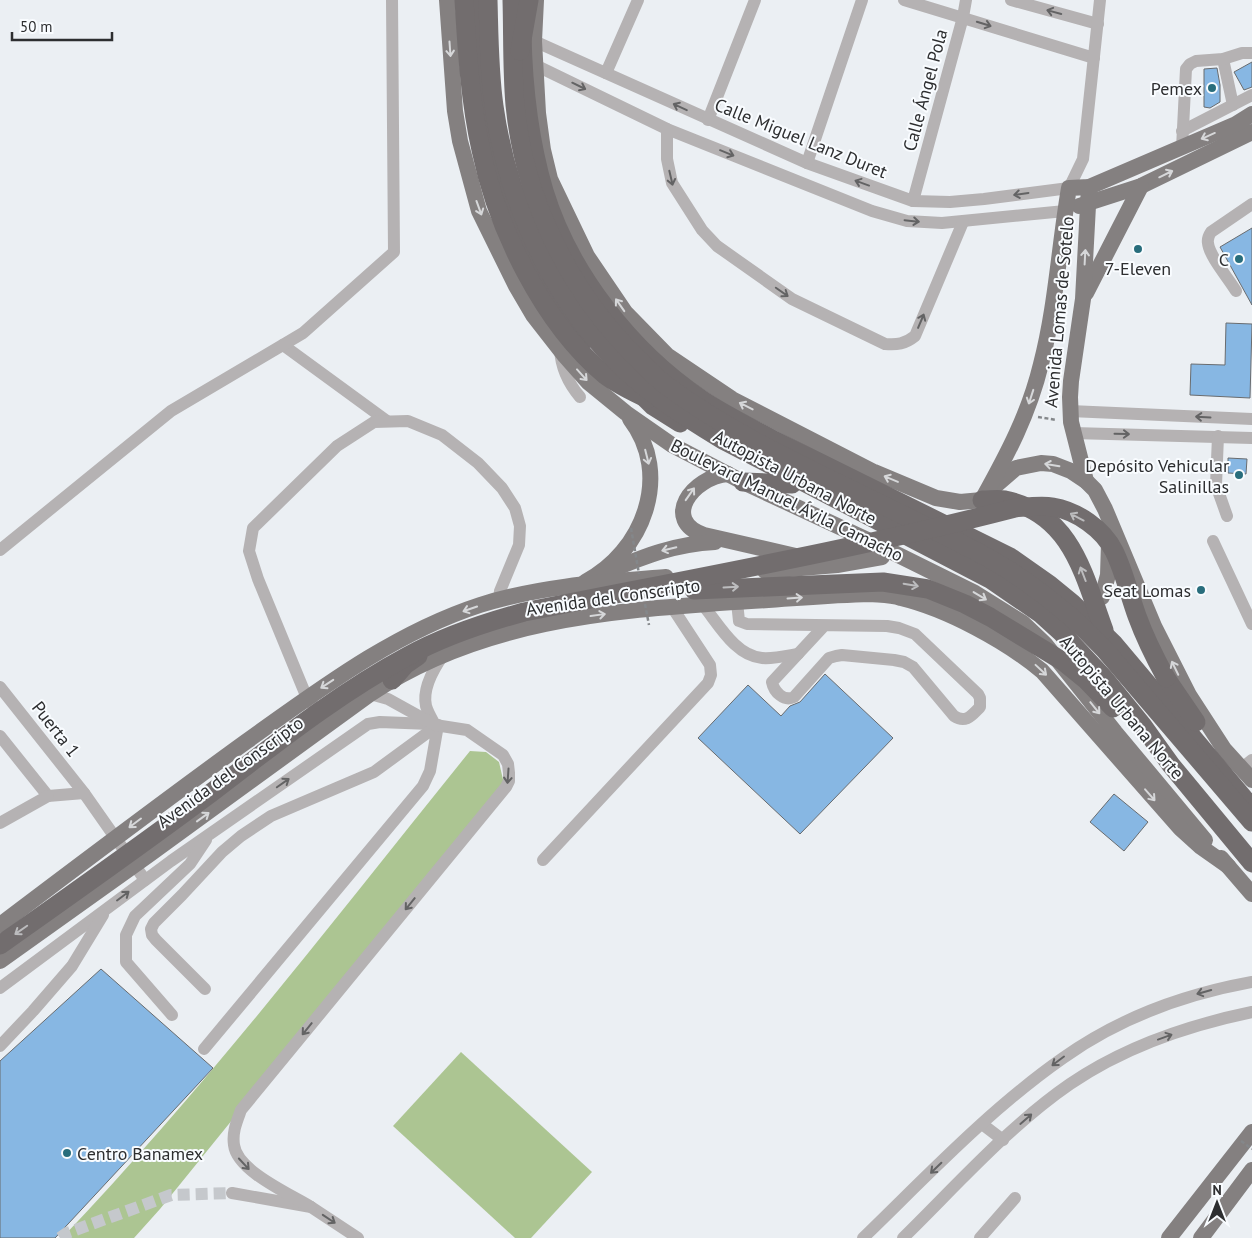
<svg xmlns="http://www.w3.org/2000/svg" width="1252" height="1238" viewBox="0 0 1252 1238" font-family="'PT Sans',sans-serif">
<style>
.green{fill:#acc592}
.building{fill:#87b7e3;stroke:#696c6f}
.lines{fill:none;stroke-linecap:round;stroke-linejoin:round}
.minor-tunnel{stroke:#c5c8cc;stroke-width:12;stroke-dasharray:12 6;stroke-linecap:butt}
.path{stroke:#84878a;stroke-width:2.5;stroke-dasharray:4 2.5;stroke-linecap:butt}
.minor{stroke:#b5b2b3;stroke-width:12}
.major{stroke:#848080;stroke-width:16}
.highway{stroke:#726d6e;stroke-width:19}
.path-bridge{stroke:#84878a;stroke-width:2.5;stroke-dasharray:4 2.5;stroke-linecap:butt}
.highway-bridge{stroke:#726d6e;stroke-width:19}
.oneway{stroke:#636364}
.oneway2{stroke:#d6d7d9}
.oneway3{stroke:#bcbcbe}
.poi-dot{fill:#286d7c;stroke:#f9fcff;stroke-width:2}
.labels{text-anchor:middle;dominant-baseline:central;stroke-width:4;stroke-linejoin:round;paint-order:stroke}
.poi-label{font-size:18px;fill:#2d2e30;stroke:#f9fcff;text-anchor:end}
.street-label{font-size:18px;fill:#2d2e30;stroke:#f9fcff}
</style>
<rect width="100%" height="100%" fill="#ebeff3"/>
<g class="green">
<path d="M470,751L486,752L499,762L504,784L160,1209L134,1238H62C208,1085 337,916 470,751Z"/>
<polygon points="461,1052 592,1172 531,1238 515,1238 393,1126"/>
</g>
<g class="building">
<polygon points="1252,62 1252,87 1244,90 1234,72"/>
<polygon points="1217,68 1220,85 1220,102 1210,108 1204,107 1204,69"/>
<polygon points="1252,228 1252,305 1220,247"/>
<polygon points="1226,323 1252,324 1250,398 1190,395 1191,364 1225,365"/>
<polygon points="1228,458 1247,459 1246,474 1228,473"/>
<polygon points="825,674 893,738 800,834 698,738 748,685 781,716 790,706 800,702"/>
<polygon points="1114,794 1148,822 1124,851 1090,822"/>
<polygon points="101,969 213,1068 55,1238 0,1238 0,1061"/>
</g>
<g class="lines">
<polyline class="minor-tunnel" points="60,1238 67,1233 171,1195 232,1193"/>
<polyline class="path" points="1038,417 1057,420"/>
<g class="minor">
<polyline points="904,0 1094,58"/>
<polyline points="1011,0 1098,24"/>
<polyline points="534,41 807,163 913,201 950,202 984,199 1069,188 1083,159 1100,0"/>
<polyline points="1223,59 1233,105"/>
<polyline points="535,65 667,129 872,211 907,221 942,223 1065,211"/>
<polyline points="606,73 638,0"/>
<polyline points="708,120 755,0"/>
<path d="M667,129V159L672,183L702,230L717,246L792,299L885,344C897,345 905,344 915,336L963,222"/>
<polyline points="1182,131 1252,95"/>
<polyline points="1182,148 1186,69 1190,64 1196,61 1223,59 1242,53 1252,53"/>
<polyline points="807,163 862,0"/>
<polyline points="913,201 963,17 966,0"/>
<path d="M1236,291C1229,279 1209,256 1208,243C1207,238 1209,235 1211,232L1252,204"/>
<polyline points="283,345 387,421"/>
<path d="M560,349C561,368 568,383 580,397"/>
<polyline points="1070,411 1252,419"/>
<polyline points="1073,433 1252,438"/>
<polyline points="1218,436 1216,485 1227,516"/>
<polyline points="1213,541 1252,624"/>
<polyline points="0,550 171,411 303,333 394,252 392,0"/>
<path d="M737,602L739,621L747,624L887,626L899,628L915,634L978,694L980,698V707C972,715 966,724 954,716L913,667L904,662L894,660L842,655L836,656L829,658L794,697C784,702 774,692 772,682L824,626"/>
<path d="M702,604C718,623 735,656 762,658C773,659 786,656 798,654"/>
<polyline points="0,687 84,793 145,880"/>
<polyline points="312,704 307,698 258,579 249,551 253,528 337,446 374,422 408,421 442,435 478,463 502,488 515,508 520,526 519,545 500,591 499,600"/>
<path d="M435,725C432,719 428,713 426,706C422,688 434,668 444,654"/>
<polyline points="0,736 48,796 84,793"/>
<polyline points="1242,768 1252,760"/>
<polyline points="0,823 48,796"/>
<polyline points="543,860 708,683 711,675 710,665 672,607"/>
<polyline points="0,988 171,861 368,724 380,722 430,724"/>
<polyline points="172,1015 126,962 126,935 135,916 190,864 206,840"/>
<polyline points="0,1046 33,1011 72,966 103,915"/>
<polyline points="204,1049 423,786 430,771 438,725 374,772 271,816 241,836 222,852 182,895 154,923 151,929 152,935 156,940 205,989"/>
<polyline points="982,1124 1003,1140"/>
<polyline points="232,1193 311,1207 358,1238"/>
<path d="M311,1207C290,1194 237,1171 234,1145C232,1132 237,1121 241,1110L506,787L509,781V773L508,764L503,755L467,730L435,725L388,699L370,694"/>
<path d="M863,1238C927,1176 990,1109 1063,1058C1119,1018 1186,994 1252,982"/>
<path d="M903,1238C956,1186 1009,1126 1070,1084C1124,1047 1189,1025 1252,1012"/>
<polyline points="980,1238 1015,1198"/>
</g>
<g class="major">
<polyline points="447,0 455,111 460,141 479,211 516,286 533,315 565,356 588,382 626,413 672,445 743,482 874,543 975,593 1023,623 1045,644 1115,732 1205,840"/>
<polyline points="536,0 534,41 538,113 543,150 550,179 587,256 625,312 668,356 732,399 874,472 936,498 960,502 982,500"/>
<polyline points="1079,206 1141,186 1252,132"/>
<polyline points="1086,293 1141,186"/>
<path d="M728,474C692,477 661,520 704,535L800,557"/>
<polyline points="1086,481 1071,422 1070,397 1071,381 1083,299 1089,187"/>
<polyline points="994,487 1016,468 1041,463 1053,464 1071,471 1086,481 1095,490 1105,509 1154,626 1189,695 1224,749 1252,780"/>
<path d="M982,500C1007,455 1029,414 1041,364C1056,307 1059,246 1069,188L1089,187L1236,124L1252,114"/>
<path d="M609,571C645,556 675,544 715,542"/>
<polyline points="765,571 837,565 882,557"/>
<path d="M585,582C643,552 673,475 630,419"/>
<polyline points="1102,597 1108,575 1109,543"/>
<polyline points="1221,858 1252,894"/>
<path d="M0,925C82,863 164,801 247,741C320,689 394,633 480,605C540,586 604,582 666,577"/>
<path d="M0,961L150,854L370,694C479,621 607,611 734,602C779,600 825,595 870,594C880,595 891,595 901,598C947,609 1006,641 1042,671L1180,828L1201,847L1228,866"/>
<polyline points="1169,1238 1252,1132"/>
<polyline points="1201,1238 1252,1170"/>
</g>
<g class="highway">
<path d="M475,0C477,121 504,246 586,339"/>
<path d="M522,34C523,87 529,140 544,191C569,273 631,352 701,399C724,415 750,427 774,440L1010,557L1050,585L1072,603L1114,644L1252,808"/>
<polyline points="635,388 653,406 680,423"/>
<polyline points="743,482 792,484"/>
<path d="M982,500C990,500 998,499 1005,500C1072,514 1084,576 1104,630"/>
<polyline points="1166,678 1196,722"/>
<polyline points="392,680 405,665 418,656"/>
</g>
<g class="path-bridge">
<polyline points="631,528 639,574"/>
<polyline points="645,604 649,625"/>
<polyline points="1241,1141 1252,1149"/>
</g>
<g class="highway-bridge">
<path d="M464,0C467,50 470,101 481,150C497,228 543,323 605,375C618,385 633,392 648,399"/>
<path d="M488,0C489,35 489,71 494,106C506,193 546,286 606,351C639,387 681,415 723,440L990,579L1041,614L1062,633L1104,678L1143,726L1171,765L1252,863"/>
<path d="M512,0C513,35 512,70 515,105C524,199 569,291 636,357C646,367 656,378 667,386C738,439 822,474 901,514C937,532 976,549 1010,571C1045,594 1077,620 1105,650L1252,822"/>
<polyline points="520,51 529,0"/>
<polyline points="694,590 883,582 928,589 965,604 990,617 1064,662 1085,679 1113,708"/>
<path d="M0,945C68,897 136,849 203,799C269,749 335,695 408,656C444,636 484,623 524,612C688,579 853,550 1015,508C1027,507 1041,505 1053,507C1077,511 1103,529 1114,551C1124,571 1129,594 1137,616C1145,638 1155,658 1166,678"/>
</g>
</g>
<defs><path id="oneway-shaft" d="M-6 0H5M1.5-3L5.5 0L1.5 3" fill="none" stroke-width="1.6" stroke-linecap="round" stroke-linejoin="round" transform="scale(1.25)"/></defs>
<g class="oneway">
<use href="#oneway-shaft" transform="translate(1054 12) rotate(-165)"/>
<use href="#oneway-shaft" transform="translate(984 24) rotate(17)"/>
<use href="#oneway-shaft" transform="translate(579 86) rotate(26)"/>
<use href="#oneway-shaft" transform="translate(680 107) rotate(-155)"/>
<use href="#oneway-shaft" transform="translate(727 153) rotate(22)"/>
<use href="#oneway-shaft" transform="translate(671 178) rotate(77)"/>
<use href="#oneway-shaft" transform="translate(862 183) rotate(-160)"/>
<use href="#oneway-shaft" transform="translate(1021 194) rotate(172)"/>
<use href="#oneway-shaft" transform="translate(912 221) rotate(6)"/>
<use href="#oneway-shaft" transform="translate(782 292) rotate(35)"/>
<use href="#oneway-shaft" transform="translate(921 321) rotate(-67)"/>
<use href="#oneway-shaft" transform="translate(1203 417) rotate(-177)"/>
<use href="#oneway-shaft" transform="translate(1122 434) rotate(1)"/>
<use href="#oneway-shaft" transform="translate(508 776) rotate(94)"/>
<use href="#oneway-shaft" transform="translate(283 783) rotate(-35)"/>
<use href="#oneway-shaft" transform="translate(123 896) rotate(-37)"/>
<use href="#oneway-shaft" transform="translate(410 904) rotate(129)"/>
<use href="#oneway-shaft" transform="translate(1204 992) rotate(164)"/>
<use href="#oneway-shaft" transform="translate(307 1029) rotate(129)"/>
<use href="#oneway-shaft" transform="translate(1165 1037) rotate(-20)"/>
<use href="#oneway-shaft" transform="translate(1058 1061) rotate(143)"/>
<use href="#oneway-shaft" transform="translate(1026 1119) rotate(-41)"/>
<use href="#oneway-shaft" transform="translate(244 1164) rotate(47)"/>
<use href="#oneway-shaft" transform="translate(936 1168) rotate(136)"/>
<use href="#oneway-shaft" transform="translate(329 1219) rotate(34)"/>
</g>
<g class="oneway2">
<use href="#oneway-shaft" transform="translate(450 49) rotate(86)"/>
<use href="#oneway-shaft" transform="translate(1208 136) rotate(156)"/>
<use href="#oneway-shaft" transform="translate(1166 174) rotate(-26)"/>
<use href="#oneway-shaft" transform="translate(479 208) rotate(70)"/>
<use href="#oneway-shaft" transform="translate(1085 257) rotate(-87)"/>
<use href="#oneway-shaft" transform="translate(620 305) rotate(-125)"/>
<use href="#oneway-shaft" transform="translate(582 375) rotate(48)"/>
<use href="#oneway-shaft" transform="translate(1031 397) rotate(108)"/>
<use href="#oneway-shaft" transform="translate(746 406) rotate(-153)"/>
<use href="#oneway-shaft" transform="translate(647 457) rotate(76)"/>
<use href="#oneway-shaft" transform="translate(1052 465) rotate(-171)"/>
<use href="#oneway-shaft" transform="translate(891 479) rotate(-157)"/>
<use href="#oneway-shaft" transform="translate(690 494) rotate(-55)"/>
<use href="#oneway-shaft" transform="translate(669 549) rotate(167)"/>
<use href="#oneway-shaft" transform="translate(980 596) rotate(31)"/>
<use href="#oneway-shaft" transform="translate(795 598) rotate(-4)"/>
<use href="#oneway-shaft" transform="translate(470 609) rotate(161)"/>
<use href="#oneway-shaft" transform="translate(598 615) rotate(-8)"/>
<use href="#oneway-shaft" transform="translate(1175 668) rotate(-116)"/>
<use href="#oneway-shaft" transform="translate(1041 670) rotate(43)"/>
<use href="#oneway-shaft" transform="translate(327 684) rotate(147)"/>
<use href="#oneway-shaft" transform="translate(1095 708) rotate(51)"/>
<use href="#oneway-shaft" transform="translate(1150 795) rotate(49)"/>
<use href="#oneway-shaft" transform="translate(203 817) rotate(-36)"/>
<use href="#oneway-shaft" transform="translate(135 823) rotate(143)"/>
</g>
<g class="oneway3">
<use href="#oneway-shaft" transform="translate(1077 517) rotate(-152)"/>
<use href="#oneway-shaft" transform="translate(1083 574) rotate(-111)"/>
<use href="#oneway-shaft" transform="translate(911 585) rotate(10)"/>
<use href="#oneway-shaft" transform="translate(731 587) rotate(-3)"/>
<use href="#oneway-shaft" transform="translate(21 930) rotate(145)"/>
</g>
<g class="poi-dot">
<circle cx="1212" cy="88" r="5"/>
<circle cx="1138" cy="249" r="5"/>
<circle cx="1239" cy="259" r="5"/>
<circle cx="1239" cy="475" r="5"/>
<circle cx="1201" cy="590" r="5"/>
<circle cx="67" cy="1153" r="5"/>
</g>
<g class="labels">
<g class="poi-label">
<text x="1202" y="88">Pemex</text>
<text x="1229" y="259">C</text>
<text x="1138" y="268" text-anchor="middle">7-Eleven</text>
<text x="1229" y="465">Depósito Vehicular<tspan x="1229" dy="21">Salinillas</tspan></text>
<text x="1191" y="590">Seat Lomas</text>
<text x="77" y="1153" text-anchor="start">Centro Banamex</text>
</g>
<g class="street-label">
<text transform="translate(925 90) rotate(-75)">Calle Ángel Pola</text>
<text transform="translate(801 138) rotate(22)">Calle Miguel Lanz Duret</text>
<text transform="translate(1059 312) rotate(-85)">Avenida Lomas de Sotelo</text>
<text transform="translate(795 477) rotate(28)">Autopista Urbana Norte</text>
<text transform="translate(787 500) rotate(26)">Boulevard Manuel Ávila Camacho</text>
<text transform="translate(613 597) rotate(-8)">Avenida del Conscripto</text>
<text transform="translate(1122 707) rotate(50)">Autopista Urbana Norte</text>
<text transform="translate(56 729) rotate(52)">Puerta 1</text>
<text transform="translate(230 772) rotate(-36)">Avenida del Conscripto</text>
</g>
</g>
<g transform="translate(1217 1203)" stroke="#f9fcff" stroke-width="4" paint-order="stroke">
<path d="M0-4L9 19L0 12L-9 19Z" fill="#2d2e30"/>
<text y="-8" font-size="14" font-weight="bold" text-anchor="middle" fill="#2d2e30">N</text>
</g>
<path d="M12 32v8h100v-8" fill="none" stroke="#2d2e30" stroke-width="2.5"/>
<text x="20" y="32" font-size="15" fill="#2d2e30" stroke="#f9fcff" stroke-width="4" paint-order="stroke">50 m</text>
</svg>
